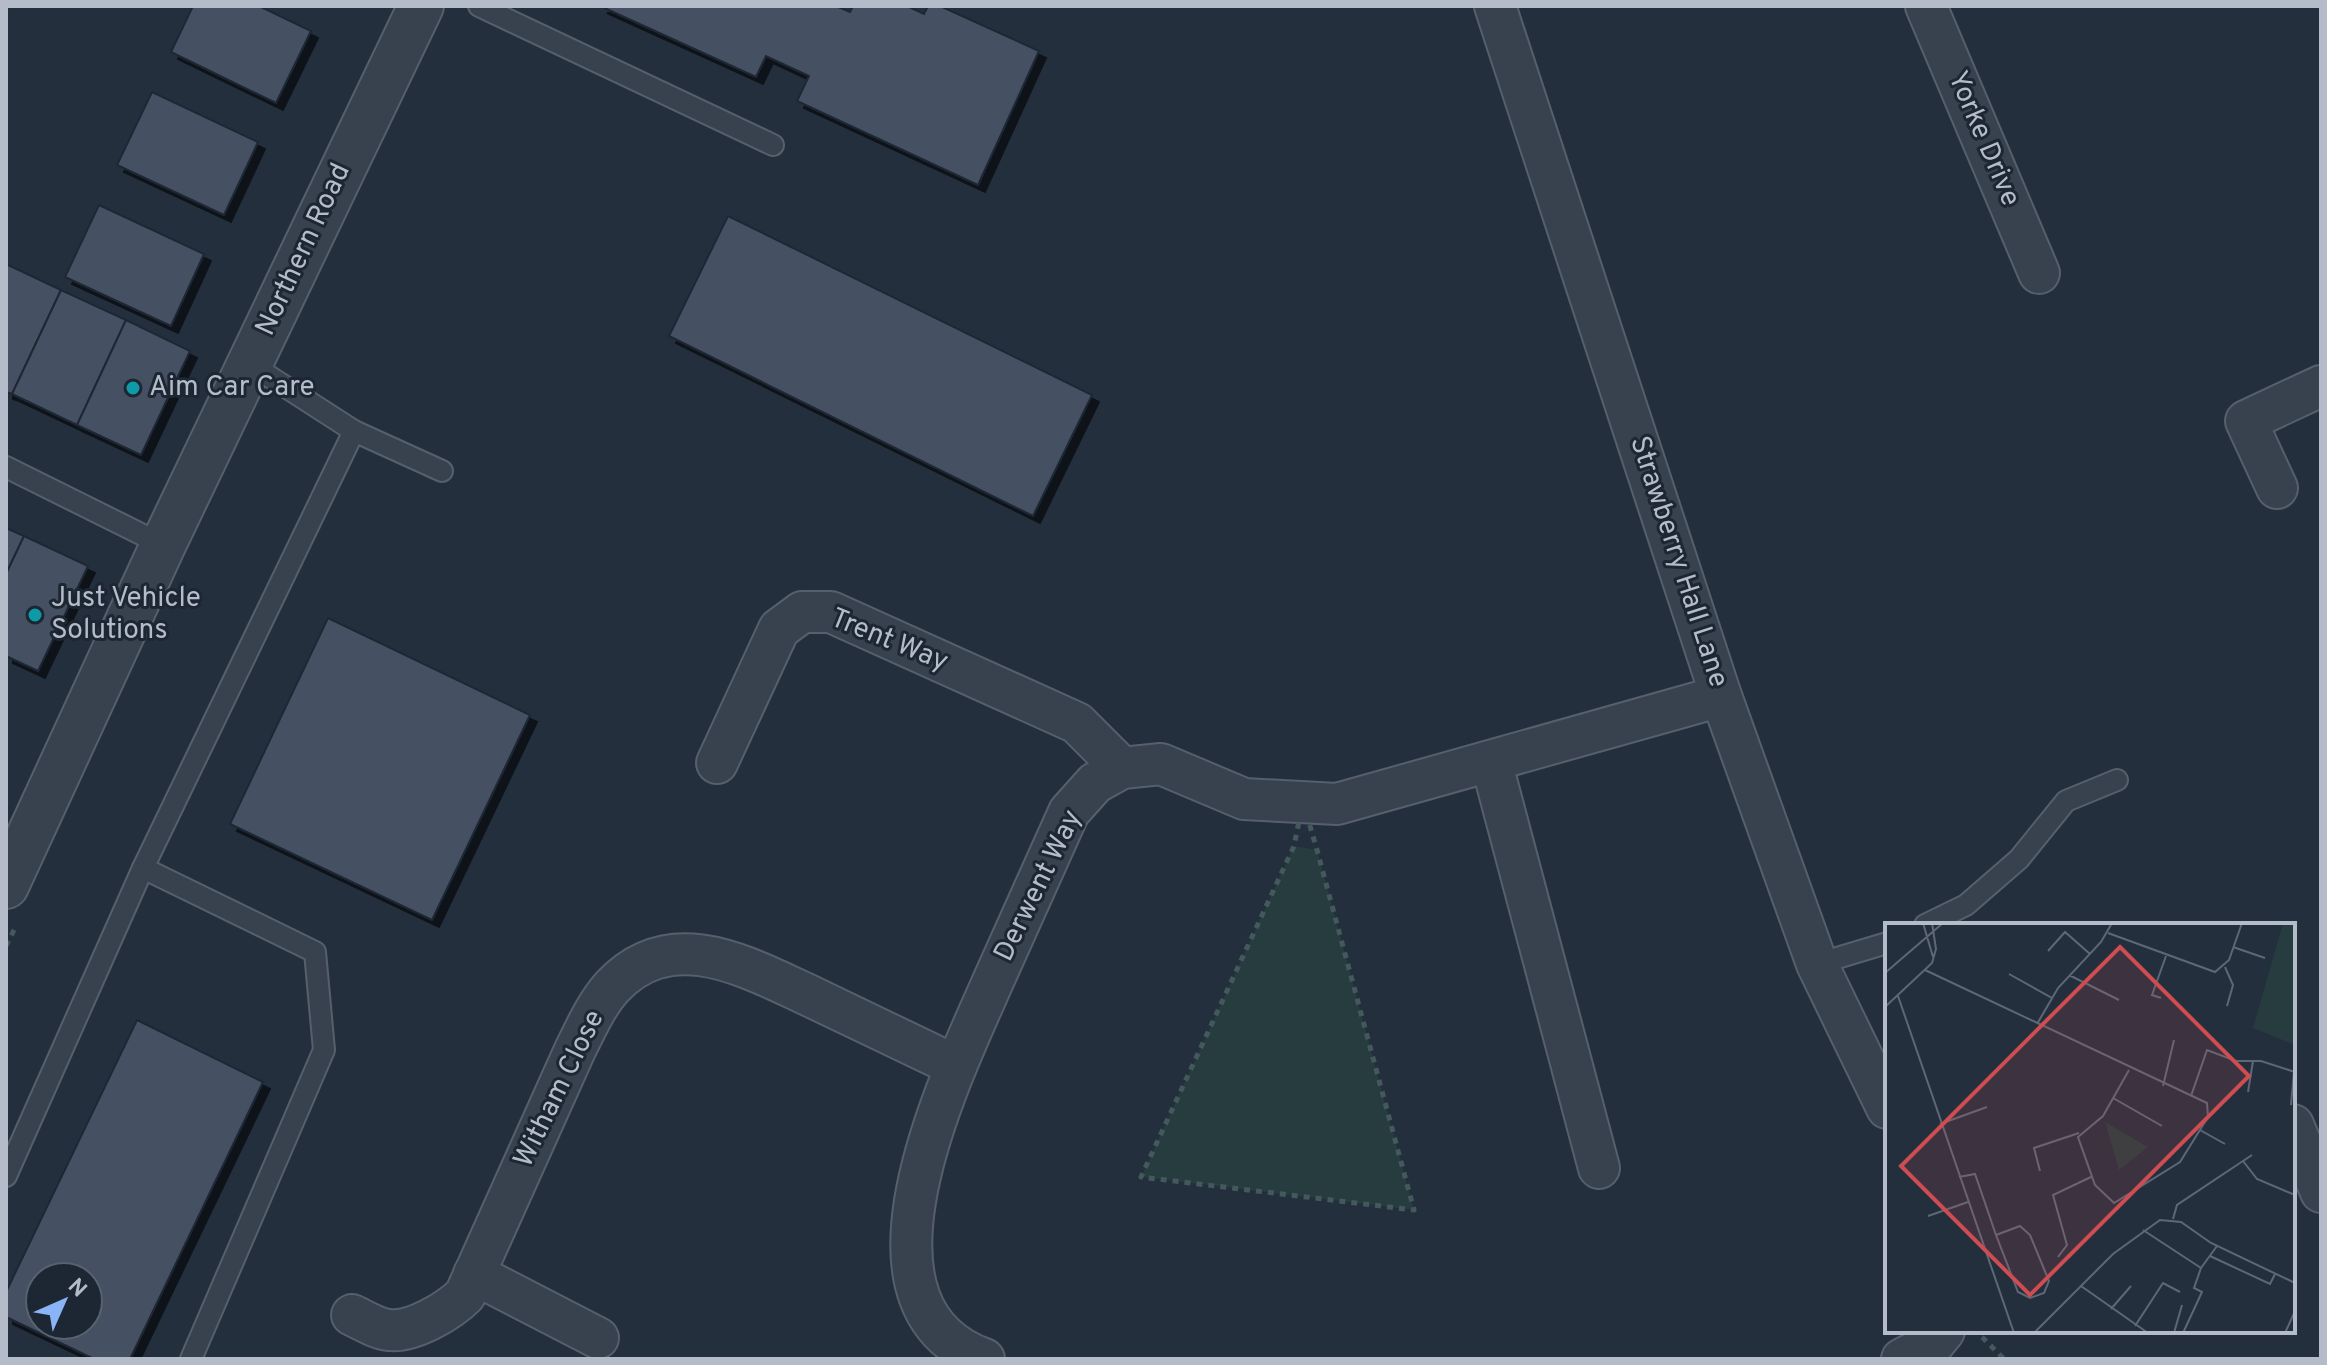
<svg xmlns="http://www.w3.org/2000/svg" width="2327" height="1365" viewBox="0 0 2327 1365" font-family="Overpass,sans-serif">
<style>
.green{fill:#263c3f}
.building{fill:#455162;stroke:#1f2835;stroke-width:2;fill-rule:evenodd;filter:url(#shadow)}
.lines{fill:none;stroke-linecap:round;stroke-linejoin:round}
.service-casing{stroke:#565f6c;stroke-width:24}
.minor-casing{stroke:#565f6c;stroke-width:44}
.tertiary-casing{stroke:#565f6c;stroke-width:48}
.path{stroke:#44595c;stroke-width:5;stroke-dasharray:6 6;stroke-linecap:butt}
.service{stroke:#38414e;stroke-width:20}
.minor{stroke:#38414e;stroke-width:40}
.tertiary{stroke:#38414e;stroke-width:44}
.culture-dot{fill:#0f9aa8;stroke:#1d2633;stroke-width:3}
.labels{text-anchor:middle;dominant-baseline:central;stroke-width:6;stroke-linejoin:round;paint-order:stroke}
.street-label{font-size:28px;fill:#b4bcc9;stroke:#1d2633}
.poi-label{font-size:28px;fill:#b4bcc9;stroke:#1d2633;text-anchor:start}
.inset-road{fill:none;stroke:#5e6776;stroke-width:2}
.view{fill:#ce4d50;fill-opacity:0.15;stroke:#ce4d50;stroke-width:4}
.inset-edge{fill:none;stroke:#b4bcc9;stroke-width:4}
</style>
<defs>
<filter id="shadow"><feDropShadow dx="7" dy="7" stdDeviation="0" flood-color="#0009"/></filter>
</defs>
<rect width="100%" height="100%" fill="#242f3e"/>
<polygon class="green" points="1294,846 1317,850 1414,1210 1141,1177"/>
<g class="building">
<polygon points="193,6 259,6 311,31 276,103 171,52"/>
<polygon points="600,6 836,6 850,12 853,6 907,6 924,14 928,6 940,6 1039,51 978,185 797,101 809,76 766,56 756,77"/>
<polygon points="152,92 258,142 224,215 117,165"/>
<polygon points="99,205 204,254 171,326 65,277"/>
<polygon points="728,216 1092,395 1033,516 669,336"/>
<polygon points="6,264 61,290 12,394 6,392"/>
<polygon points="61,290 126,320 77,425 12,394"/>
<polygon points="126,320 190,351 141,455 77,425"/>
<polygon points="6,528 24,536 6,574"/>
<polygon points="24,536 88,566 38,671 6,656 6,574"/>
<polygon points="328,618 530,715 432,920 230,824"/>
<path d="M137,1020L263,1082L130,1359H94L6,1317V1292ZM40,1277H88V1325H40Z"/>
</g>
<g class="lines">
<defs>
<g id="service">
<polyline points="479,6 773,145"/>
<polyline points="354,431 442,471"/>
<polyline points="6,467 163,545"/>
<polyline points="143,868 315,952 324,1050 191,1359"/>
<polyline points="1925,925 1966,905 2019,859 2066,801 2117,780"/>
<polyline points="1817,964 1887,943"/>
<polyline points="6,1176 143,868 354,431 250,364"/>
</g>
<g id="minor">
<polyline points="1495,6 1721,696 1817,964 1887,1108"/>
<polyline points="1926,6 2039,273"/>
<polyline points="2277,488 2246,421 2321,386"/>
<polyline points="1491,761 1599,1168"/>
<polyline points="717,763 779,629 802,612 831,612 1077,723 1122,768"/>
<polyline points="2293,1125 2321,1192"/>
<polyline points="474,1274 598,1338"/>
<path d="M352,1315C363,1320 377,1329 389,1330C412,1333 449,1311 465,1295L575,1050C586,1028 596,1005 612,987C671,924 745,966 808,995C857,1019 907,1042 956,1066"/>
<path d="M984,1359C836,1306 953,1073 994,979C1019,924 1044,868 1069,812L1095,783L1122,768L1161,764L1244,799L1337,804L1721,696"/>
<polyline points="1902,1359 1935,1342 1944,1331"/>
</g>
<polyline id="tertiary" points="6,886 163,545 421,6"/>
</defs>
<use href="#service" class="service-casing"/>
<use href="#minor" class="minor-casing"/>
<use href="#tertiary" class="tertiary-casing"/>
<g class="path">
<polygon points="1303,802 1317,850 1414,1210 1141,1177 1294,846"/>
<polyline points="6,946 16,926"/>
<polyline points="1982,1337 2004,1359"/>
</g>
<use href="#service" class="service"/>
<use href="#minor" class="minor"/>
<use href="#tertiary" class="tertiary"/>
</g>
<g class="culture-dot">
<circle cx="133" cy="388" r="8"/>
<circle cx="35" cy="615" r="8"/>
</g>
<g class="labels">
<g class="street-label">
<text transform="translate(1983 139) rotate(67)">Yorke Drive</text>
<text transform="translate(304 250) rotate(-65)">Northern Road</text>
<text transform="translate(1678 562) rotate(72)">Strawberry Hall Lane</text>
<text transform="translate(889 641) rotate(22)">Trent Way</text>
<text transform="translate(1039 886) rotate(-64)">Derwent Way</text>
<text transform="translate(560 1089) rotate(-64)">Witham Close</text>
</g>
<g class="poi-label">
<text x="149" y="388">Aim Car Care</text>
<text x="51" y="599">Just Vehicle<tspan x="51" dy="32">Solutions</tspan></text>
</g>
</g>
<g transform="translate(1885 923)">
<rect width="410" height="410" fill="#242f3e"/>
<path d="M398,0H410V122L368,105ZM220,199L263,224L234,247Z" fill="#263c3f"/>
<path class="inset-road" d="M38,0L48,34M223,10L330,49L344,37L357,0M348,24L380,35M163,28L180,9L205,31M340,44L348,62L342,83M40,47L322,180L323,194L295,239L229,280L210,262L193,214L218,193L244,147M0,50L58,0M124,51L167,75M184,52L234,77M13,73L129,410M276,75L267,72L281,33M0,84L47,40L51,26L47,0M152,101L173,65L216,19L227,0M278,163L289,117M363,169L368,138M306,173L322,127L351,138H376L410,149M228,175L277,203M406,182L409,148M55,201L102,184M315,207L340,221M358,238L372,256L410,272M155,248L149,225L194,210M74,254L90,251L111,312L133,369L145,375L159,370L164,358L145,312L135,303L111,312M43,293L83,279M288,296L292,282L367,232M258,307L316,345L332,323M325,333L385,361L390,351M173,334L182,322L168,272L206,254M196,363L263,410M226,386L246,363M250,403L278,360L295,369M149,410L228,331L275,297L296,299L326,320L410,360M289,410L297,382M298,410L317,369L309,365L316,345M400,410L410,388"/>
<path class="view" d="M235,24L364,153L145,372L16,243Z"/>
<rect width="410" height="410" class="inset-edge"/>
</g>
<rect width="2327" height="1365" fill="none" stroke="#b4bcc9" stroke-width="16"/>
<g transform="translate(64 1301) rotate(45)"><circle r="38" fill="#1d2633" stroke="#59626f" stroke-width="2"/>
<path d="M0-6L14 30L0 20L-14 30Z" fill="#8ab4f8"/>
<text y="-12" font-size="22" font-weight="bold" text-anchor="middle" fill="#b4bcc9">N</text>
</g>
</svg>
